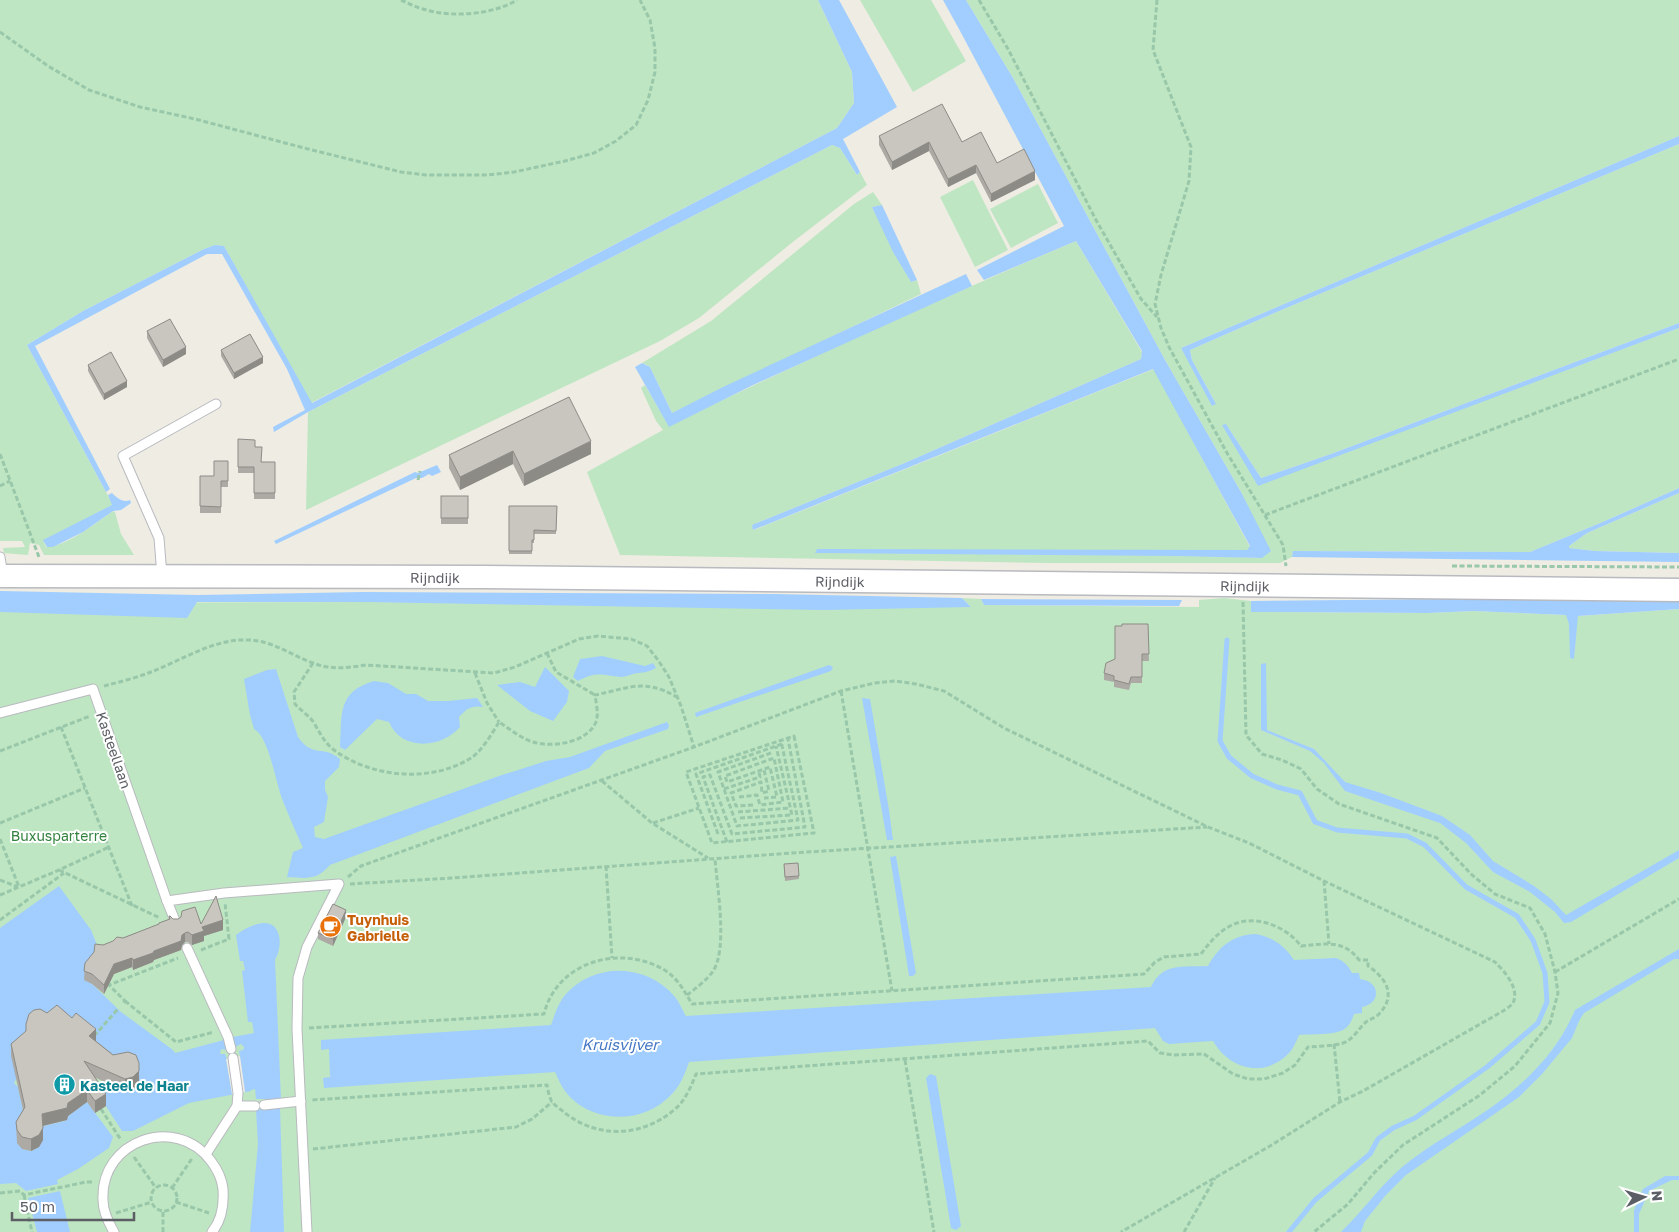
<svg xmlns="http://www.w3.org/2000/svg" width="1679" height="1232" viewBox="0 0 1679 1232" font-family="'Golos Text',sans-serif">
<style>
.green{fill:#bfe6c2}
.water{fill:#a1ceff}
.pier{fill:#eeece3}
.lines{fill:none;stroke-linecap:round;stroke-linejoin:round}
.stream{stroke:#a1ceff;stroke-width:5}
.service-casing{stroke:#b8babf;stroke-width:11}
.tertiary-casing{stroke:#b8babf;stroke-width:25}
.path{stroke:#98c7aa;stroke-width:3;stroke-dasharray:5 2.5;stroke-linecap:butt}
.service{stroke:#fff;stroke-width:9}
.tertiary{stroke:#fff;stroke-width:22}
.wall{fill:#adaaa5}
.shaded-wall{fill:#8d8b86}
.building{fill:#c9c6c0;stroke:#8d8b86}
.labels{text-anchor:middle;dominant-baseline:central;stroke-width:4;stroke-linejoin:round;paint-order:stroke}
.street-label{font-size:14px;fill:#5b5e64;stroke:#fff}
.park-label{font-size:14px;fill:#33823f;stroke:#fff}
.food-label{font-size:14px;font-weight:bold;fill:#c56008;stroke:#fff;text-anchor:start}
.culture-label{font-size:14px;font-weight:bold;fill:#0d838f;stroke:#fff;text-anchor:start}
.water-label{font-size:15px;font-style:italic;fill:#4376c3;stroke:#fff}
</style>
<rect width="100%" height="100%" fill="#eeece3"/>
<g class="green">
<path d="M0,0H818L852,72L854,103L837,128L311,403L224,246L215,245L204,249L83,311L27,345L113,505L44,541L46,547C66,547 97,522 113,511L115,512L121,534L134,555H44L39,545L30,543L28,555L4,553L3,548L25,547L22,541H0Z"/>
<polygon points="860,0 931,0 966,61 913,92"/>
<path d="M966,0H1679V136L1181,348L1216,404L1192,360L1190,350L1279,311L1679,144V323L1331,454L1261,478L1226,424L1258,485L1679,328V488L1605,521L1530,552L1294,551L1292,557L1280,563H1048L620,555L587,472L663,430L656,421L641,388L645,385L669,426C803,361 939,299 1076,241L1142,352L1141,359L907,462L752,525L754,530L1154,369L1250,547L1247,550H1059L1262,558L1241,492L1165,360L1013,78Z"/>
<polygon points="832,145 840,148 857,175 860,172 867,185 794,241 699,318 660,341 306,510 308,412"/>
<polygon points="973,180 1008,250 975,267 940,197"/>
<polygon points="1038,184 1058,223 1011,248 990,209"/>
<polygon points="873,192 882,205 872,207 911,282 917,280 921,294 672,413 650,367 642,363 711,321 854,204"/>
<polygon points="1679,493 1679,553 1595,551 1569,548 1569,546 1587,533"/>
<polygon points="962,598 981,599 984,605 1199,607 1199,600 1224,598 1251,601 1251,612 1428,613 1474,611 1566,615 1577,621 1578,616 1679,609 1679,1232 0,1232 0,603 363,602 970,606"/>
</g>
<g class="water">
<polygon points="818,0 839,0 897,107 843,139 860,172 857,175 840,148 832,145 308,412 274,432 273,427 305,410 287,369 222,254 207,254 35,346 110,489 106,492 27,345 83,311 204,249 215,245 224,246 312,403 837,128 854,103 852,72"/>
<polygon points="943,0 966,0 1013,78 1165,360 1241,492 1271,551 1262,558 1177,556 815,553 817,549 1247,550 1250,546 1153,369 753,530 752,525 907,462 1141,359 1142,351 1076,241 984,280 977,270 1064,226 959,29"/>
<polygon points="1679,136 1679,144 1279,311 1190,350 1192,360 1216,404 1212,406 1181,348"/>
<polygon points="882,205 917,280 911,282 893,252 872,207"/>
<polygon points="966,274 972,286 751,386 669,427 635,367 642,363 650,367 672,413 723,387"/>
<polygon points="1679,323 1679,328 1258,486 1222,425 1226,424 1261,478 1331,454"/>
<polygon points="437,465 441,472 432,476 429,474 422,478 416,478 276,544 274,541 415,472 418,473"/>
<polygon points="1679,488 1679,493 1587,533 1569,546 1569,548 1595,551 1679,553 1679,562 1292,557 1293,551 1530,552 1605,521"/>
<path d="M112,493C117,498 123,503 130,500L131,503L121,510L113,511L83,532L53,547H47L43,540L112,505L108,495Z"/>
<polygon points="0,591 198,595 363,592 775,594 962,598 971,607 824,610 363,602 197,602 187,618 0,612"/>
<polygon points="1542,598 1679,601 1679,609 1578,616 1574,659 1570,658 1569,624 1566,615 1474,611 1428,613 1251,612 1251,601"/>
<polygon points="981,599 1182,600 1179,606 984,605"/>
<path d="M602,656L645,666L653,663L656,668C647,673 643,672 633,674C629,675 625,677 621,677C602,675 596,671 578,681L573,677L580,659Z"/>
<polygon points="1266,663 1267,730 1314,749 1345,782 1381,793 1442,816 1470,835 1493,861 1534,886 1551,899 1566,915 1679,850 1679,858 1571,922 1564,923 1555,912 1530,892 1493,872 1466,843 1440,823 1345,791 1324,763 1310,751 1261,730 1261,664"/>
<polygon points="829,665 833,667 831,671 696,717 695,713"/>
<polygon points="545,667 569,691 567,702 553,721 530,711 497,685 520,682 535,687"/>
<path d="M276,669L298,737C314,759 322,744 340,759L339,767L325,781V790L328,797L324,822L314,827L315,837L324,839L499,776L546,761L570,757L667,722L669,725L668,729L605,751L589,768L330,865C316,881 307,878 287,877L293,852L303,848C296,832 289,817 283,801C276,785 269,736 254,729L250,715L244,679L267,670Z"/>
<path d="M374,681L388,683L406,694H416L428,701H448L477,698L483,707C472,705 467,708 459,717L460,727C441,749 401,751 389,722L377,719L345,750L340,747C342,714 337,692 374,681Z"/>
<polygon points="862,698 870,699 889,810 893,840 887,840"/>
<polygon points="896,856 916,973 913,976 909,976 890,857"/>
<path d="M59,886L91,930L101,955L85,973V980L91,983L121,1012L173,1050L175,1053L224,1040L226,1050L221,1049L220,1054H225L227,1059L240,1056L239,1051L243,1050L244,1047L241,1044L235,1047L233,1037L254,1033L252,1022H248L242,971L245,970L243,961H240L236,935C243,930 249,926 258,924C281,918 284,944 275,960L281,1099H256L255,1089L251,1090V1091L189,1103L133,1131H122L100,1097L104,1091L105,1092L112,1088L111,1086L114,1084L133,1089L139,1083V1075L16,1079L14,1083L18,1087L26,1124L23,1149L31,1151L39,1147V1127L65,1121L67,1119L68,1116L87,1102L113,1137L109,1148L78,1169L57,1180L58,1184L26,1191L16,1183L0,1184V928Z"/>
<path d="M1256,934C1274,938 1284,945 1294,960L1336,958C1344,961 1348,965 1352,973H1359L1360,979C1380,981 1382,1003 1362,1007V1013L1354,1014C1352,1020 1349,1027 1343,1030C1334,1035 1311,1034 1299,1035C1296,1042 1293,1050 1287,1055C1263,1078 1229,1069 1213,1041L1169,1044L1163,1041L1155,1028L689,1062C685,1074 680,1086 671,1095C645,1123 598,1124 571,1098C563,1090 559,1081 555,1072L324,1088L323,1078L330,1077L329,1049L321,1050V1040L551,1025C555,1014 558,1003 566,994C595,962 647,963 675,997C680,1003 682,1010 686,1016L1151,987C1162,962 1185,967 1208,966C1219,946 1233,935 1256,934Z"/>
<path d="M1679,949V959H1674L1584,1013L1579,1021L1572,1038L1542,1074L1519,1097L1406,1175L1386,1195L1365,1221L1361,1232H1341C1362,1212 1379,1187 1401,1168C1428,1145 1460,1129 1489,1109C1525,1084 1558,1051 1575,1010Z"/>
<polygon points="930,1074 936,1076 961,1226 956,1230 951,1228 926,1078"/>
<polygon points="280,1108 284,1232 250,1232 258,1144 256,1110"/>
<polygon points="1665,1176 1679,1176 1679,1180 1672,1180 1649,1191 1639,1214 1639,1232 1634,1232 1634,1210 1643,1189"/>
<polygon points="60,1191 70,1232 37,1232 28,1198"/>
</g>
<polygon class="pier" points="240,1056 245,1092 232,1094 226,1059"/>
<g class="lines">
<polyline class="stream" points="1227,640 1220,741 1229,757 1252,776 1277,787 1300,793 1315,822 1337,830 1407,836 1425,845 1466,887 1517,916 1533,940 1545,973 1547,1002 1538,1023 1487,1067 1415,1118 1393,1128 1378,1139 1370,1154 1315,1200 1289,1232"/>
<defs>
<g id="service">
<polyline points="0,557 3,576"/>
<polyline points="162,576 159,538 123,456 216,404"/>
<polyline points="0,713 93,689 167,901 176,923"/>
<polyline points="167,901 224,893 339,884 307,947 298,978 297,1029 307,1232"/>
<polyline points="187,948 228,1037 231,1049"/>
<polyline points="264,1105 301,1101"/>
<polyline points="237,1106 255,1106"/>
<polyline points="206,1154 237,1106 238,1093 233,1058"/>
<path d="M114,1232C108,1222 103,1212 103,1200C100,1140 176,1114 211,1161C217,1169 222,1179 223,1189C224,1204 222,1220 212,1232"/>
</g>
<g id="tertiary">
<path id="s1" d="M0,576L483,577L1679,590"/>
</g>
</defs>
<use href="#service" class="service-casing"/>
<use href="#tertiary" class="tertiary-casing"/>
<g class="path">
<path d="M401,0C408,3 415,7 423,9C451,18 492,15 517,0"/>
<polyline points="979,0 1008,49 1096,220 1141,299 1157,317"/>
<polyline points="1157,0 1153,50 1191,147 1189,181 1161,275 1155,304 1161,328 1169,347 1227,453 1283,545 1286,566"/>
<polyline points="0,32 48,66 89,90 140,107 195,119 304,148 401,172 426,175 488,175 514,172 565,161 594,153 616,141 636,125 648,100 655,72 655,48 650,20 640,0"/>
<polyline points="0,454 39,557"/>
<polyline points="418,480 420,471"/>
<polyline points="0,486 10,481"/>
<polyline points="1265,515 1679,359"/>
<polyline points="1452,566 1679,567"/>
<polyline points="1243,602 1246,735 1262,754 1282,760 1301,769 1317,789 1339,804 1437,838 1471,874 1495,894 1530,908 1545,934 1555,972 1558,993 1550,1023 1515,1066 1480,1095 1403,1145 1374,1173 1348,1204 1314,1232"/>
<polyline points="547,653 556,672 595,695"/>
<path d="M313,663L294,692L295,704C301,711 309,715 314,723C320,733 324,742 334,750C372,778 431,783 471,758C482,751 493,732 499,722C510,729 520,738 533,742C552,748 587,743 596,722C599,714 596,703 595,695C630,688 643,678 677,697"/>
<polyline points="475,673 487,703 499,722"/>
<path d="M104,686C119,682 136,678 151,672C182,660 215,638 249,640C273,641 291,655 313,663C330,670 348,668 366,665L494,673L515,667L579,639L598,636L631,639L647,646L658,660L669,677L681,706L694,747"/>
<polyline points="841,691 892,991"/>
<polyline points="61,727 132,906"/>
<polygon points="794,736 814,833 712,843 686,772"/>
<polyline points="0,751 90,716"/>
<polyline points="771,753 718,772 737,826 798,820 781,741"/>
<polyline points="602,781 652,823 708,858"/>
<polyline points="724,789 760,777 759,772"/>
<polyline points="739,797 757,795 760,805 783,802 774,758 725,776 727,782 770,767 777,797 764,798"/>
<polyline points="753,805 736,806 731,793 761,782 762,793 769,791 764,770"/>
<polyline points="738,812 790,808"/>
<polyline points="740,818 792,815 776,746"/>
<polyline points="0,823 85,788"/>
<polyline points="653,823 699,808"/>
<polyline points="718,834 696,774 782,744"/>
<polyline points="0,839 19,887"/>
<polyline points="727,842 703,777 710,775 732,834 805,827 788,739"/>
<polyline points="606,866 612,958"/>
<polyline points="59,870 160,918"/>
<path d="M348,877L361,866L694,747L841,691L875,683L895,681L916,684L944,691L1004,728L1208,827L1249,843L1324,881L1495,962C1504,971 1520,988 1513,1003C1511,1006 1506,1009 1503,1011L1363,1091L1340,1102L1270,1146L1121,1232"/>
<polyline points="0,880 18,887"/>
<polyline points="1324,881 1329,944"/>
<polyline points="350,884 452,878 792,853 1207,827"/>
<polyline points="0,895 59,870 109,847"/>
<polyline points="0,920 64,873"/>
<polyline points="201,950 229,939 225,903"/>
<polyline points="1555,972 1679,899"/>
<path d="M687,995C694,990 709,978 713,971C728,949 717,886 715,859"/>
<polyline points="125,1001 176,1042 214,1032"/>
<polyline points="124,1003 125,1001 109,985 178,958"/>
<path d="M309,1028L544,1014C557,961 622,943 666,971C678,979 685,992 692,1004L1144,974L1155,962L1164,957L1201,954C1209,943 1219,931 1232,925C1255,914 1286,926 1301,946C1324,944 1344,939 1359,960H1368V966C1386,978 1397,995 1379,1014C1375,1018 1370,1019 1366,1022C1359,1028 1353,1040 1343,1043C1333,1046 1319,1046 1308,1047L1295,1065L1283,1073L1264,1079H1248L1233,1074L1204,1054L1174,1055L1160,1053L1148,1041L696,1074C691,1087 685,1101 674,1110C642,1137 598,1139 565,1113C561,1109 553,1105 551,1100C549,1096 548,1090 547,1085L311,1100"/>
<polyline points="94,1036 118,1009"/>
<polyline points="1334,1044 1340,1102"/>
<polyline points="905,1060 934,1232"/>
<polyline points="101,1109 121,1140"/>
<polyline points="313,1149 516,1127 532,1119 552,1102"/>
<polyline points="134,1157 156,1188"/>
<circle cx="164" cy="1198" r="13"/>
<polyline points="172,1188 193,1157"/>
<polyline points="0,1193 20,1191 24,1195 86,1182 94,1182"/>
<polyline points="24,1195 32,1232"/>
<polyline points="176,1202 209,1213"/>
<polyline points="116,1213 152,1202"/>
<polyline points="163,1232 163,1211"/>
<polyline points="1184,1232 1215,1178"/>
</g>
<use href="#service" class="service"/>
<use href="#tertiary" class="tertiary"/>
</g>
<g class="wall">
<polygon points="879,136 962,142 997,163 1035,180 991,202 976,173 948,187 929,151 892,170 879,145"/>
<polygon points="147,331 186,354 163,367 147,338"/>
<polygon points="221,350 263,363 234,379 221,356"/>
<polygon points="88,365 127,387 104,400 88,371"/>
<polygon points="569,397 591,454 524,486 513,464 460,490 449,468 449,455"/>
<polygon points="238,439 255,447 262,462 275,462 275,499 254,499 254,473 238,473"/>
<polygon points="228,461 228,487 221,487 221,513 200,513 200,476 214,476"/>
<rect x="441" y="496" width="27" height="28"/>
<polygon points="509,506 557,506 556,534 534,534 534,543 532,543 532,554 509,554"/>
<polygon points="1148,624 1149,661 1142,661 1142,683 1131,683 1129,690 1114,687 1114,682 1104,680 1104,673 1115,659"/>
<polygon points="798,863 799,879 785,881 784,864"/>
<polygon points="169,916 173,919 201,924 223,930 204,936 204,941 192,945 188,942 185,942 182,945 181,950 154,960 153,962 133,970 132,967 114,974 104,994 92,984 84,980 85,963 103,945 159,925 159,923 169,919"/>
<polygon points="346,917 333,946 318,939 318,933"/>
<polygon points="26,1024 96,1041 139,1075 139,1083 133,1090 125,1091 96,1078 106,1106 95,1113 87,1102 68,1116 67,1120 43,1126 43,1140 39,1147 31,1151 22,1149 17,1143 16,1122 23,1110 11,1056 11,1044 26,1032"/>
</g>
<g class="shaded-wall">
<polygon points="929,142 929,151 892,170 892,162"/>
<polygon points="976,165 976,173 948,187 948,179"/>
<polygon points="1035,171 1035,180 991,202 991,194"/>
<polygon points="186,347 186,354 163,367 163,360"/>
<polygon points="263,357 263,363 234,379 234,373"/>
<polygon points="127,381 127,387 104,400 104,394"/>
<polygon points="591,441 591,454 524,486 524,474"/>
<polygon points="513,451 513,464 460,490 460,477"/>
<polygon points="346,910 346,917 333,946 333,939"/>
<polygon points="223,920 223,930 204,936 204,941 192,945 192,935 202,927"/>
<polygon points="185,933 185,942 182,945 181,950 154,960 153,962 133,970 133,960 154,951 182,935"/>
<polygon points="132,958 132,967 114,974 104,994 104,985 114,964"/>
<polygon points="96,1029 96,1042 89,1036"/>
<polygon points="139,1063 139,1083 133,1090 125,1091 125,1079"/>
<polygon points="87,1090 87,1102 68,1116 67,1120 42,1126 42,1114 68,1103"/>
<polygon points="106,1094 106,1106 95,1113 95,1101"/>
<polygon points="43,1128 43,1140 39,1147 31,1151 31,1139"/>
</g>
<g class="building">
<polygon points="942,104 962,142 981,132 997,163 1024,149 1035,171 991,194 976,165 948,179 929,142 892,162 879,136"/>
<polygon points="170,319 186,347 163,360 147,331"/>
<polygon points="250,334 263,357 234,373 221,350"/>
<polygon points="111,352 127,381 104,394 88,365"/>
<polygon points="569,397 591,441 524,474 513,451 460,477 449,455"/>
<polygon points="238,439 255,440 255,447 262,447 261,462 275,462 275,493 254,493 254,467 238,467"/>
<polygon points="214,461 228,461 228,481 221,481 221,507 200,506 200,476 214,476"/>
<rect x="441" y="496" width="27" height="22"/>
<polygon points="509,506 557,506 556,531 534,530 534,540 532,540 532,551 509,551"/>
<polygon points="1122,624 1148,624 1149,654 1142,654 1142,677 1131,677 1129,684 1114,680 1114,676 1104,673 1106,663 1115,659 1115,626 1122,626"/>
<polygon points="798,863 799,876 785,877 784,864"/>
<polygon points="216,896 223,920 202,927 204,931 192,935 188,932 185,933 182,935 181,941 154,951 153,953 133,960 132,958 114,964 104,985 92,974 84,971 85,963 94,952 95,944 103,945 113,941 117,937 123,938 159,924 159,923 170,919 169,916 170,916 173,919 178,919 181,917 182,911 195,907 201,924"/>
<polygon points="333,904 346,910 333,939 318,933"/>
<polygon points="57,1005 72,1018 76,1013 96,1029 89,1036 113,1055 128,1052 136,1055 139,1063 139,1071 133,1077 125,1079 84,1061 106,1094 95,1101 87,1090 68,1103 67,1108 42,1114 43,1128 39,1135 31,1139 22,1137 17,1130 16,1122 25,1107 11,1044 26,1031 26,1024 29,1014 34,1010 40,1009 47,1013"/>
</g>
<defs>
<symbol id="cafe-disc" viewBox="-11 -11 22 22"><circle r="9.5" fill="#e8710a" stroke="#fff"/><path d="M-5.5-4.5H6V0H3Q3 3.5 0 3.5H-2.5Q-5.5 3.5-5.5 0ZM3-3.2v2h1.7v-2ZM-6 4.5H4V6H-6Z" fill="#fff"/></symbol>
<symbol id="building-disc" viewBox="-11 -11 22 22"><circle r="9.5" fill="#0f9aa8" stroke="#fff"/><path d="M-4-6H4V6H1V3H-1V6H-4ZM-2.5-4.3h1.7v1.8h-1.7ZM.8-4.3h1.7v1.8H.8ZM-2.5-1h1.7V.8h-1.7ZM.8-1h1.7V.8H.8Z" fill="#fff"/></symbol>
</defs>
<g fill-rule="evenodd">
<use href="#cafe-disc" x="318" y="914" width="25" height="25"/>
<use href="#building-disc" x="52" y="1072" width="25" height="25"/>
</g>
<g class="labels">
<g class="street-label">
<text stroke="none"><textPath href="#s1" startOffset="435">Rijndijk</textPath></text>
<text stroke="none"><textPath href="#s1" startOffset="840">Rijndijk</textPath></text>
<text stroke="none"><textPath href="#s1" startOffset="1245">Rijndijk</textPath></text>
<text transform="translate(114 750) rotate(71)">Kasteellaan</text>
</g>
<g class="park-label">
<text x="59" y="835">Buxusparterre</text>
</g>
<g class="food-label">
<text x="347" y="919">Tuynhuis<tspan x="347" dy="16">Gabrielle</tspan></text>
</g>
<g class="culture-label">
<text x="80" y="1085">Kasteel de Haar</text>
</g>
<g class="water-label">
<text x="620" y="1044">Kruisvijver</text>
</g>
</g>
<g transform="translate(1644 1197) rotate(85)" stroke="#ffffff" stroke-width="4" paint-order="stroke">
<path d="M0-4L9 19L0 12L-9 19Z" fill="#5b5e64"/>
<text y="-8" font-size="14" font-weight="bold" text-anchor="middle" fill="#5b5e64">N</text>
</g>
<path d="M12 1212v8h122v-8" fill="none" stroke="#5b5e64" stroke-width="2.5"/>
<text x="20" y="1212" font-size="15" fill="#5b5e64" stroke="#ffffff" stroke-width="4" paint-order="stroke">50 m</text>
</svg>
